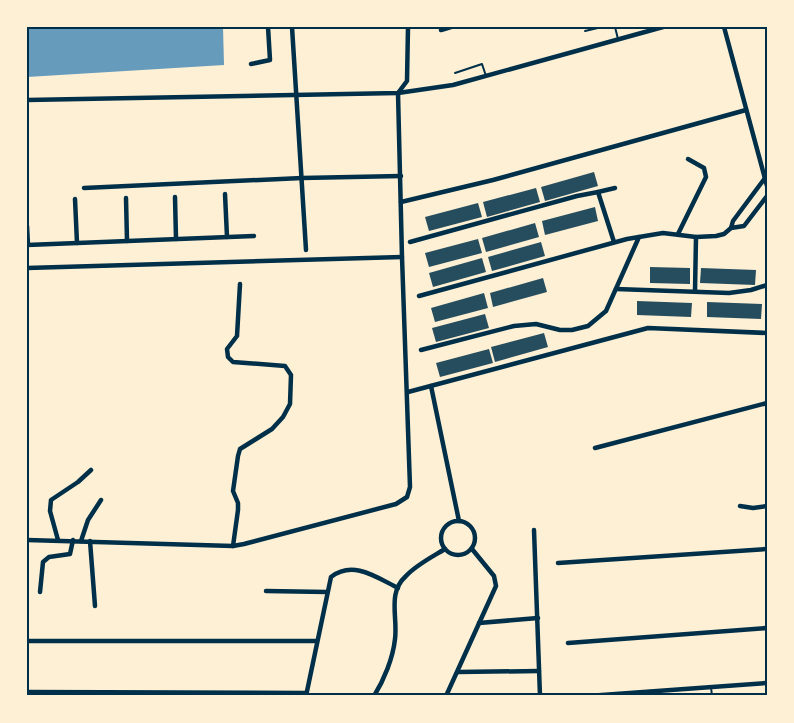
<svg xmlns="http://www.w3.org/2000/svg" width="794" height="723" viewBox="0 0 794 723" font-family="Cabin,sans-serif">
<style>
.water{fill:#669bbc}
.building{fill:#264d5e}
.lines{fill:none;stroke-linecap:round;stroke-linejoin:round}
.service{stroke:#003049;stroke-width:2}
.minor{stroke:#003049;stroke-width:4.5}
.neatline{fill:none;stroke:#003049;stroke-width:2}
</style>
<rect width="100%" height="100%" fill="#fdf0d5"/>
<polygon class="water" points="28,27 223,27 224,65 27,77"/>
<g class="building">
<polygon points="594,172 598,186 545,201 541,187"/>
<polygon points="536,188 540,202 487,217 483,202"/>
<polygon points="478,203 482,217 429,231 425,217"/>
<polygon points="595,207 598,221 545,235 542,221"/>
<polygon points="535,223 539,237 486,252 482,238"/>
<polygon points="478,239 482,253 429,267 425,253"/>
<polygon points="541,242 545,256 492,271 488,257"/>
<polygon points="482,258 486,272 433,287 429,273"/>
<polygon points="650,267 690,268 690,284 650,283"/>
<polygon points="701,268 756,270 755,285 700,283"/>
<polygon points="543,278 547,292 493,307 490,293"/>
<polygon points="484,293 488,308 435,322 431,308"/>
<polygon points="637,301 692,303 691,317 637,315"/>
<polygon points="707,302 762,304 761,319 707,317"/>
<polygon points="485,314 489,328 436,342 432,328"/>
<polygon points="544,333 548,347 495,362 491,347"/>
<polygon points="489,349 493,363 440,377 436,363"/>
</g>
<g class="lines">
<g class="service">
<polyline points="615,27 618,39"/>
<polyline points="585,31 602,27"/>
<polyline points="455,73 482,64 486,76"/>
<polyline points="711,687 712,696"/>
</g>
<g class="minor">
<polyline points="292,27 306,250"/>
<polyline points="724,27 767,186"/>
<polyline points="441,30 451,27"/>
<polyline points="251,64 270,60 268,27"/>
<polyline points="27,100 398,93 453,85 663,27"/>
<polyline points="84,188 302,178 401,176"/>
<polyline points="598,192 615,188"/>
<polyline points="225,194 227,237"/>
<polyline points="175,197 176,239"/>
<polyline points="126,198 127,241"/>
<polyline points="75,199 77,243"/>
<polyline points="401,202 493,180 746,110"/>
<polyline points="27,226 28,245"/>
<polyline points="731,228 733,221 765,178"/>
<polyline points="678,234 706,177 704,168 688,159"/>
<polyline points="410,242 577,196 598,192 614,242"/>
<polyline points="27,245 254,236"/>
<polyline points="27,268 402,257"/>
<polyline points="616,289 729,293 751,290 767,285"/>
<polyline points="695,291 696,237"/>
<polyline points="419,296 627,239 663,233 696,237 716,236 724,234 731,228 744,226 767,196"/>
<polyline points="421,350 514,326 536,324 560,330 572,330 588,326 606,311 639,237"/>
<polyline points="431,386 459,521"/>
<polyline points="408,392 648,328 767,333"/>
<polyline points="595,448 767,403"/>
<polyline points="740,506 753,508 767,506"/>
<circle cx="458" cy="538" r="17"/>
<polyline points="534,530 540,696"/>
<polyline points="27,540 233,546 244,544 396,504 407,497 410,487 402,257 398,93 407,81 408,27"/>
<polyline points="58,540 50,511 51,500 78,482 91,470"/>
<polyline points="81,541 88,520 101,500"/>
<polyline points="90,541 95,606"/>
<polyline points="233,546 238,510 238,503 233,491 238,456 240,449 272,429 283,417 290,404 291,375 285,366 233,362 228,357 227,349 237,336 240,284"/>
<polyline points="558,563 767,549"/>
<polyline points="266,591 327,592"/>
<polyline points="40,592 43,562 49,557 70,554 73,540"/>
<polyline points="479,623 538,618"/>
<polyline points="27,641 317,641"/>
<polyline points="568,643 767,628"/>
<polyline points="458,672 539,671"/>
<polyline points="27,692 306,693"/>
<path d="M306,696L331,577C353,560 376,577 398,588"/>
<path d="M374,696C384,680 393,658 395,639C398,617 387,593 406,576C416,565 432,557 445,549"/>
<polyline points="446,696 496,586 494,576 472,549"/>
<polyline points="588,696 767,683"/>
</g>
</g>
<rect width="794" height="723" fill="none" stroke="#fdf0d5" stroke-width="57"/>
<rect x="28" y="28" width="738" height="666" class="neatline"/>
</svg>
